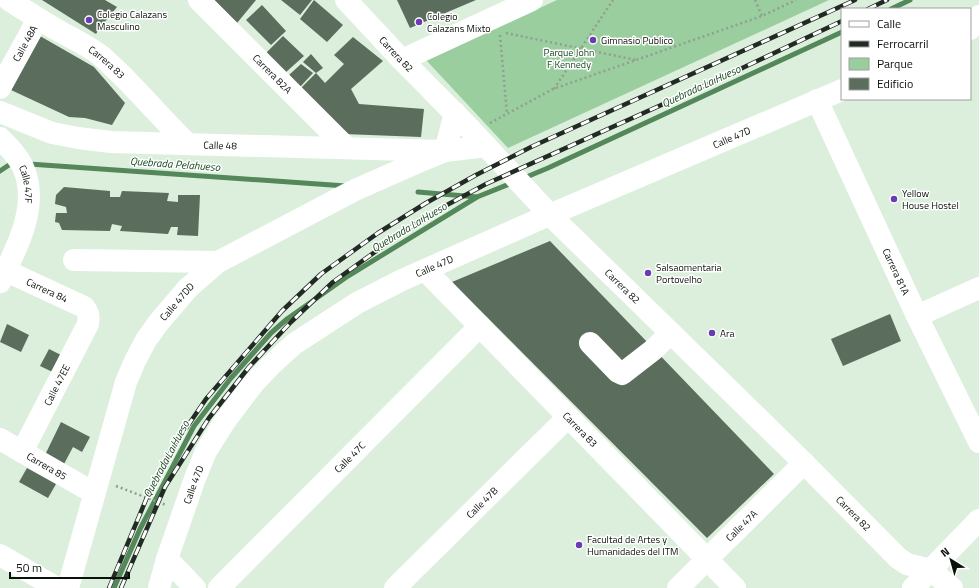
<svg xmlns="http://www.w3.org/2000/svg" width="979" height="588" viewBox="0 0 979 588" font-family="'Titillium Web',sans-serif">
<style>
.green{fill:#9ace9e}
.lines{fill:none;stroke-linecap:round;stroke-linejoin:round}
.stream{stroke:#548759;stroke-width:5}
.building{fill:#5b6d5c}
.path{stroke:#909f90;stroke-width:2.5;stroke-dasharray:2 3;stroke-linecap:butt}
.minor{stroke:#fff;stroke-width:22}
.rail-casing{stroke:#222b23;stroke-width:4.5}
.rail{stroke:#fff;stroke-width:3;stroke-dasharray:9;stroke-linecap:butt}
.poi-dot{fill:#6a3cb4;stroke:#fff;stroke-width:1.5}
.labels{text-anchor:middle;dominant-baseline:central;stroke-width:3;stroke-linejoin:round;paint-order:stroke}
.poi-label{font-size:10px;fill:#0a110a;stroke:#fff;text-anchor:start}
.street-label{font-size:10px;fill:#0a110a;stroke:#fff}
.park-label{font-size:10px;fill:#14461d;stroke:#fff}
.water-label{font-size:11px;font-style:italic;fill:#184920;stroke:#fff}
</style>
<rect width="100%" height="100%" fill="#dbefdc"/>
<polygon class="green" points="557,0 829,0 508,148 426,60"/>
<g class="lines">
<g class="stream">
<polyline points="891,9 910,0"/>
<polyline points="29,164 346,186"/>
<polyline points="0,171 12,163 15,163"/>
<polyline points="524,178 548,168 842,32"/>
<polyline points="418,192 477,197"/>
<polyline points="114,588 140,529 194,426 231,378 271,333 287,319 348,276 477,197 512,183"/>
</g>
</g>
<g class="building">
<polygon points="42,0 105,0 117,7 99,29 96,34"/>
<polygon points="214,0 256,0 237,23"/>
<polygon points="281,0 312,0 300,15"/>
<polygon points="314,0 343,25 327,42 300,19"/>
<polygon points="397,0 476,0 410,28"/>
<polygon points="262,5 286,31 271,45 246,20"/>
<polygon points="40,36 94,67 125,103 112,125 85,118 69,117 11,90"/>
<polygon points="283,36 304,56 285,73 266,53"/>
<polygon points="353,37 383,61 351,89 359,104 424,109 421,137 344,134 299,90 316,73 325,83 344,64 334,55"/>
<polygon points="311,54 323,68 316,73 303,62"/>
<polygon points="301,64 313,73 300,87 289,75"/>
<polygon points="64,187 110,191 110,197 120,197 122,191 169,193 167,201 178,202 178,195 200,195 198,236 177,235 178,227 171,227 168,234 120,231 122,226 112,224 110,231 62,230 59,223 55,222 56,213 67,213 66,207 55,204 56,195"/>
<polygon points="550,241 774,474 707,538 452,282"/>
<polygon points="890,314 901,341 843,366 831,339"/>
<polygon points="7,324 29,335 21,352 0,342"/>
<polygon points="49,349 69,359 61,376 40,366"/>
<polygon points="61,422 90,437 82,452 73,447 64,464 45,455"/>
<polygon points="27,468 56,484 48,498 19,482"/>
</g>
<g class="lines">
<g class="path">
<polyline points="755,0 762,16"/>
<polyline points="506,33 636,60"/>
<polyline points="500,35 507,114"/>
<polyline points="554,89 613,0"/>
<polyline points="490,123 553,89 762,16 796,0"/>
<polyline points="116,486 166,505"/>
</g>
<g class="minor">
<path id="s1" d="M9,0C26,11 43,22 61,32C74,39 88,46 100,55C132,82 158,116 188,144"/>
<path id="s2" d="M199,0L347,148"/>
<path id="s3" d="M346,0L402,60L473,132L550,215L804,463L898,558L907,564L931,570L952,588"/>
<polyline points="970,29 979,16"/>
<polyline points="402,60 532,0"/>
<path id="s4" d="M0,88L38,19"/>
<path id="s5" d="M817,100L917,316L979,442"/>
<path id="s6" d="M0,112L52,133L78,138L111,142L445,151L455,113"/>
<path id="s7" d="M0,138C9,147 18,156 23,167C40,205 17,248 0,282"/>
<polyline points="74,260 218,262"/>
<path id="s8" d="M0,268L84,307C89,313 89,317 88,324L22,452"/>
<path id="s9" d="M426,271L735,588"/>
<polyline points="917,316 979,288"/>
<polyline points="590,343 618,372 622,374 653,350 671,333"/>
<path id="s10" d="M0,439L94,493"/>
<polyline points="0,555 57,588"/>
<polyline points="167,559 195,588"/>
<path id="s11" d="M68,588L126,382L135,361L146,340L159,322L188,288L218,262L355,190L423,160L445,151L486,146"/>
<path id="s12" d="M159,588L167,559L194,481L206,451L225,421L253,384L271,365L294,344L357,303L402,280L540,219L842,90"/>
<path id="s13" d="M219,588L480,326"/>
<path id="s14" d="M395,588L568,417"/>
<path id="s15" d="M678,588L804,463"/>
<polyline points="913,588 979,520"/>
</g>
<defs>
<g id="rail">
<polyline points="868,9 887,0"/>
<polyline points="109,588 153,483 176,443 206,399 282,311 321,274 378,233 426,203 476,175 531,147 855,0"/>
<polyline points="121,588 165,487 209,418 249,367 291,322 333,282 386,244 432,213 486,184 719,79 842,21"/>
</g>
</defs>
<use href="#rail" class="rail-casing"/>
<use href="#rail" class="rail"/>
</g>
<g class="poi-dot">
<circle cx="89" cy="20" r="4"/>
<circle cx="419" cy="22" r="4"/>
<circle cx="593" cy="40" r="4"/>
<circle cx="894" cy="199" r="4"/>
<circle cx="648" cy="273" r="4"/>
<circle cx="712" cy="333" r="4"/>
<circle cx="579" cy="545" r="4"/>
</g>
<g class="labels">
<g class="poi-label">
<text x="97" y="14">Colegio Calazans<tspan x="97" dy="12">Masculino</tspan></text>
<text x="427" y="16">Colegio<tspan x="427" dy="12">Calazans Mixto</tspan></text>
<text x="601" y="40">Gimnasio Publico</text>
<text x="902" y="193">Yellow<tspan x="902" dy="12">House Hostel</tspan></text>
<text x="656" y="267">Salsaomentaria<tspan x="656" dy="12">Portovelho</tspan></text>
<text x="720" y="333">Ara</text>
<text x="587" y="539">Facultad de Artes y<tspan x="587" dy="12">Humanidades del ITM</tspan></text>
</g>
<g class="street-label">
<text stroke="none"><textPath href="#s4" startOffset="51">Calle 48A</textPath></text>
<text stroke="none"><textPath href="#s3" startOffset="74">Carrera 82</textPath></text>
<text stroke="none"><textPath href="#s1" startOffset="116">Carrera 83</textPath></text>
<text stroke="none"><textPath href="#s2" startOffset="104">Carrera 82A</textPath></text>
<text stroke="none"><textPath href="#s12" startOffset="769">Calle 47D</textPath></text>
<text stroke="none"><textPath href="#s6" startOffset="225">Calle 48</textPath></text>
<text stroke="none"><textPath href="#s7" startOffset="55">Calle 47F</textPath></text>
<text stroke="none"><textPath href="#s12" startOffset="445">Calle 47D</textPath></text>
<text stroke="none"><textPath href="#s5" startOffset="189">Carrera 81A</textPath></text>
<text stroke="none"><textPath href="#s3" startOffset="398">Carrera 82</textPath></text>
<text stroke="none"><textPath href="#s8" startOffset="52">Carrera 84</textPath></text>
<text stroke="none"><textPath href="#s11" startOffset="310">Calle 47DD</textPath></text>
<text transform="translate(57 385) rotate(-63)">Calle 47EE</text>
<text stroke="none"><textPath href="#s9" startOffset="221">Carrera 83</textPath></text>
<text stroke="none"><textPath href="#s13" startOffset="185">Calle 47C</textPath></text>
<text stroke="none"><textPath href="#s10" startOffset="54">Carrera 85</textPath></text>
<text stroke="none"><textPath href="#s12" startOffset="109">Calle 47D</textPath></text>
<text stroke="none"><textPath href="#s14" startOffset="122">Calle 47B</textPath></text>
<text stroke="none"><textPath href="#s3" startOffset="722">Carrera 82</textPath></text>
<text stroke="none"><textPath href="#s15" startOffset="89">Calle 47A</textPath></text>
</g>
<g class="park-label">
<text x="569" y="52">Parque John<tspan x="569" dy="12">F Kennedy</tspan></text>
</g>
<g class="water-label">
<text transform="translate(701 86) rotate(-25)">Quebrada La Hueso</text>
<text transform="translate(175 164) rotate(4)">Quebrada Pelahueso</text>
<text transform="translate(409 227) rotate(-31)">Quebrada La Hueso</text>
<text transform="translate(166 459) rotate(-62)">Quebrada La Hueso</text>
</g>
</g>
<rect x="841" y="8" width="130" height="92" fill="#ffffff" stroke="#9da09d"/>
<rect x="849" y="21" width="20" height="6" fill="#ffffff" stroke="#9da09d"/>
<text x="877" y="28" font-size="12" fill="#0a110a">Calle</text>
<rect x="849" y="41" width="20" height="6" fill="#222b23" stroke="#9da09d"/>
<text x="877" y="48" font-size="12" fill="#0a110a">Ferrocarril</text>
<rect x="849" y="58" width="20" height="12" fill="#9ace9e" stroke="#9da09d"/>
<text x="877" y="68" font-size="12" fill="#0a110a">Parque</text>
<rect x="849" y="78" width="20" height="12" fill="#5b6d5c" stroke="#9da09d"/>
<text x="877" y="88" font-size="12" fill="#0a110a">Edificio</text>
<g transform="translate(951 560) rotate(323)" stroke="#ffffff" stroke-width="3" paint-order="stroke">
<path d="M0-3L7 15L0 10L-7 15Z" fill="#0a110a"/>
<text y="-6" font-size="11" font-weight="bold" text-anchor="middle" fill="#0a110a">N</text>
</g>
<path d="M10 572v6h119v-6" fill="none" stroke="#0a110a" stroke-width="2"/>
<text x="16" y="572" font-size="12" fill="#0a110a" stroke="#ffffff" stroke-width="3" paint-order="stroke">50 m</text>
</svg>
